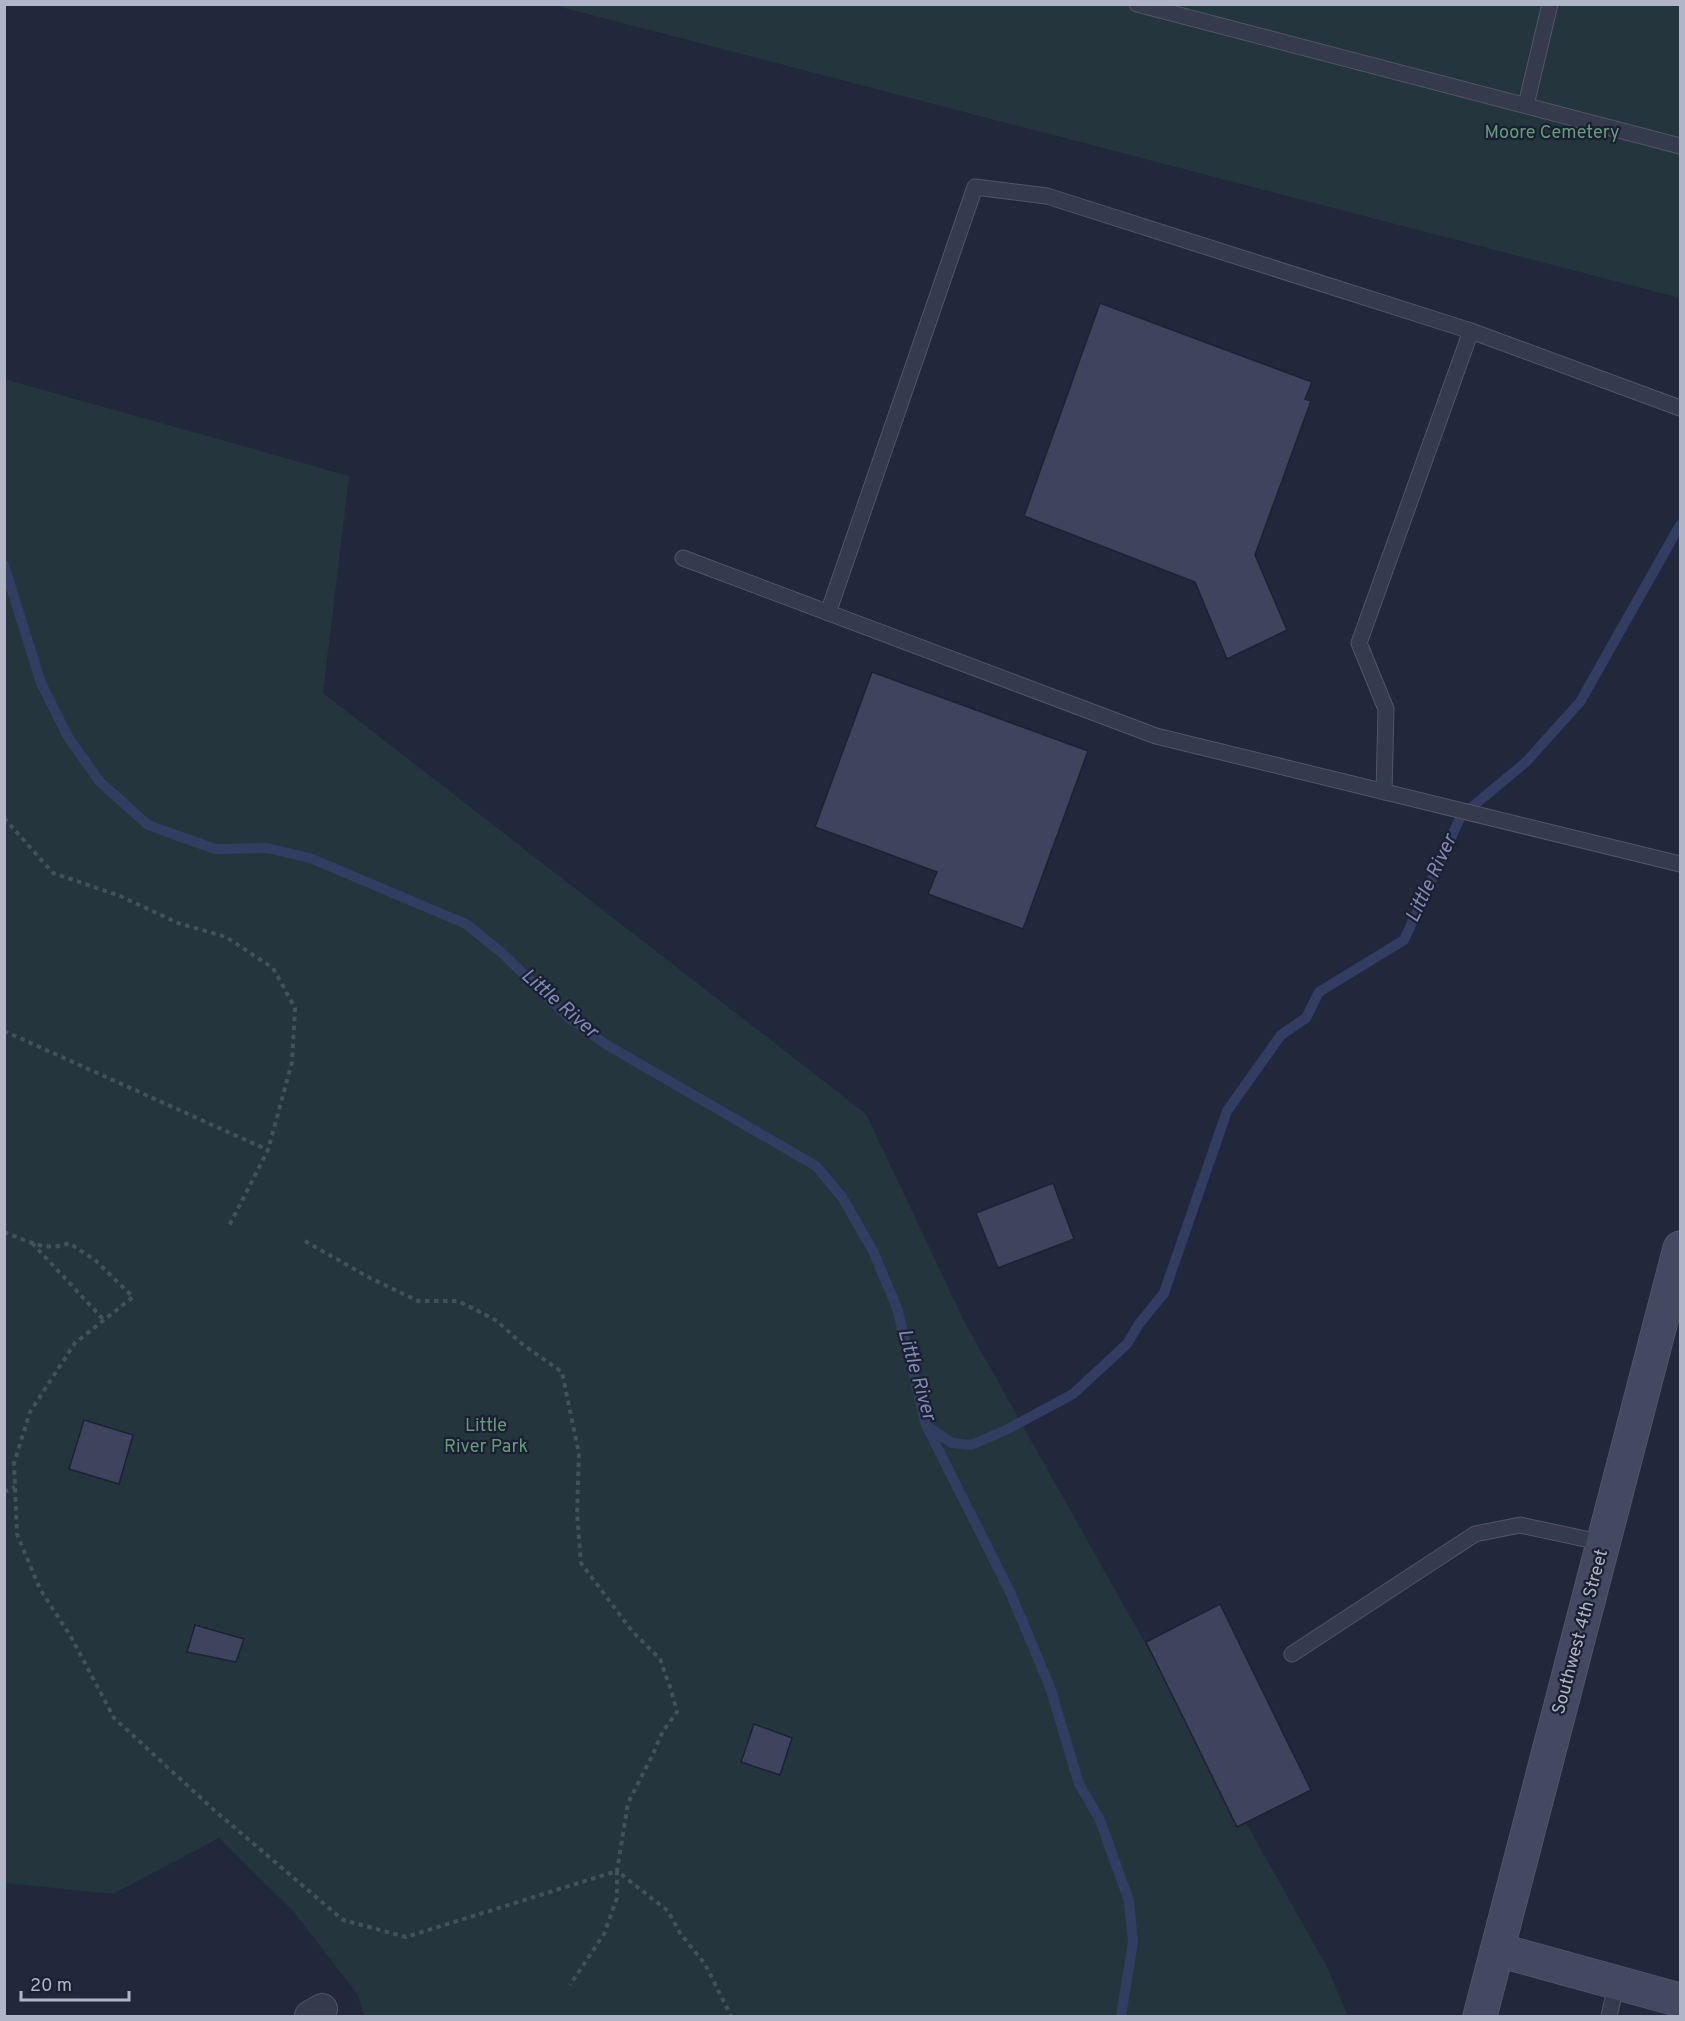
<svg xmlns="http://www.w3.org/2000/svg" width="1685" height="2021" viewBox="0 0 1685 2021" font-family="Overpass,sans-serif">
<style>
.green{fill:#24353d}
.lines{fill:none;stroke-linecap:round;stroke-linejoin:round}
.stream{stroke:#333d62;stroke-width:10}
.building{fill:#3e445d;stroke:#1d2233;stroke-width:1.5}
.lane-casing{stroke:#515567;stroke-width:17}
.street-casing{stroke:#515567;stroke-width:32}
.secondary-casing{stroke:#515567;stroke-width:35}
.path{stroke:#42525b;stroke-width:4;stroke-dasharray:4.5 4.5;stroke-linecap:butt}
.lane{stroke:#363a4d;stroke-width:15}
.street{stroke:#363a4d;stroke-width:30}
.secondary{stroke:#444860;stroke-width:33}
.labels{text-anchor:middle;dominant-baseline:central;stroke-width:4.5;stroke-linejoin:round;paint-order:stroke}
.park-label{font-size:18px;fill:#689a7e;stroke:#1b2031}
.street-label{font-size:18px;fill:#b1b5c8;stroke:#1b2031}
.water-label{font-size:20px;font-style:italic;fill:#808bb5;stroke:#1b2031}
</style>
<rect width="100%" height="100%" fill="#22283c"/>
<g class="green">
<polygon points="553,5 1680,5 1680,298"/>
<polygon points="4,379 349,476 323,693 866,1114 965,1323 1327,1967 1348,2016 364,2016 358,1995 294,1912 219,1838 113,1894 5,1883"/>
</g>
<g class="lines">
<g class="stream">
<polyline points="4,565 41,683 68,737 100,782 148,825 215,849 267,848 310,858 466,924 502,953 570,1019 607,1045 816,1166 842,1197 873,1251 897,1308 926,1425 1010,1592 1050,1687 1079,1784 1100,1820 1129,1901 1133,1942 1121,2016"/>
<polyline points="928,1427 952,1443 971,1445 1006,1430 1073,1394 1127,1344 1139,1324 1164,1293 1227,1111 1281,1035 1306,1018 1319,992 1404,940 1461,816 1526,762 1580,702 1680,525"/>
</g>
</g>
<g class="building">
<polygon points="1100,303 1312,382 1305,399 1311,401 1255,555 1287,630 1227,659 1195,582 1024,516"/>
<polygon points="872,672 1088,751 1023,929 928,894 937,872 815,827"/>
<polygon points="1053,1183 1074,1239 998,1268 976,1213"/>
<polygon points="84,1420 133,1435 119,1484 69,1469"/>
<polygon points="1220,1604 1311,1790 1237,1827 1146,1642"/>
<polygon points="195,1625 244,1639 236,1662 187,1652"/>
<polygon points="754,1724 792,1738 780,1775 741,1762"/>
</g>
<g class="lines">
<defs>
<g id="lane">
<polyline points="1137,4 1680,146"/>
<polyline points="1526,105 1550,4"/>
<polyline points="683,558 1156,736 1680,864"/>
<polyline points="828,613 975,187 1047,196 1471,331"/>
<polyline points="1384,792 1386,709 1359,643 1471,331 1680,408"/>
<polyline points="1292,1654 1475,1534 1520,1525 1604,1543"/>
<polyline points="1609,2016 1617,1982"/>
</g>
<polyline id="street" points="310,2016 322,2009"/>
<g id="secondary">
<polyline points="1498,1950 1680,2000"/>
<polyline points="1480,2016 1680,1248"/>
</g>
</defs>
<use href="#lane" class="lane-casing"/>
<use href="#street" class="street-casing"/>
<use href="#secondary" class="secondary-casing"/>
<g class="path">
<polyline points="4,818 53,873 120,896 178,923 226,937 273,968 295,1008 292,1062 268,1150 229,1226"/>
<polyline points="4,1031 268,1150"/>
<path d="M4,1232C26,1240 46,1253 69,1243L95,1260L133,1297L75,1343L30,1412L14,1463L17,1534L40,1589L71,1637L114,1718L214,1810L343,1920L406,1937L617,1871V1898L604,1934L570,1985"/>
<polyline points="305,1241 368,1277 418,1301 458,1301 480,1312 497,1321 522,1344 562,1372 579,1454 577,1514 581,1563 632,1631 660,1659 671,1690 677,1712 663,1731 652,1756 628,1803 617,1871 668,1911 680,1933 705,1964 731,2016"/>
<polyline points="32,1243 104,1320"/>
<polyline points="4,1492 15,1487"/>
</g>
<use href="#lane" class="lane"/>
<use href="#street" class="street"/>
<use href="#secondary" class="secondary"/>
</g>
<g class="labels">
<g class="park-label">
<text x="1552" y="133">Moore Cemetery</text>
<text x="486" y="1426">Little<tspan x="486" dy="21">River Park</tspan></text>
</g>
<g class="street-label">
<text transform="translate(1581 1632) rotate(-75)">Southwest 4th Street</text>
</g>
<g class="water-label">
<text transform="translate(1432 879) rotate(-65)">Little River</text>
<text transform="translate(559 1004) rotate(41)">Little River</text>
<text transform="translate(916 1375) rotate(74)">Little River</text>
</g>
</g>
<rect width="1685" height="2021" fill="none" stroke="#b1b5c8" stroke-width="12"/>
<path d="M21 1991v9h108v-9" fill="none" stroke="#b1b5c8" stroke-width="3"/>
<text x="30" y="1991" font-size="18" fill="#b1b5c8" stroke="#1b2031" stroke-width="4.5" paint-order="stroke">20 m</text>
</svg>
